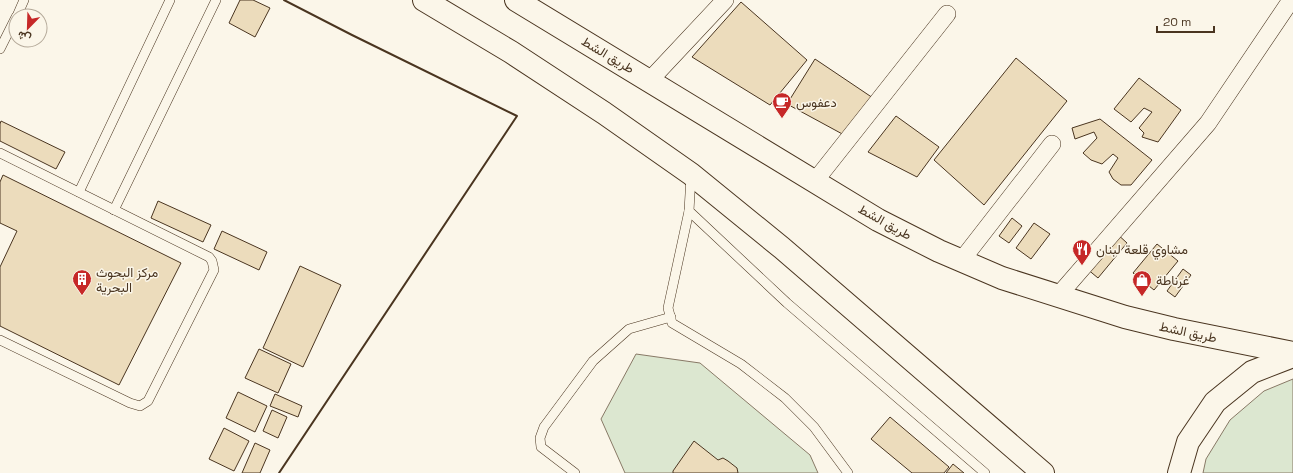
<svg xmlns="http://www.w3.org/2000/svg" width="1293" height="473" viewBox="0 0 1293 473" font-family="'Space Grotesk',Vazirmatn,sans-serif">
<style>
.green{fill:#dce7d0;stroke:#887966}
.building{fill:#ecdcbc;stroke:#4a3520}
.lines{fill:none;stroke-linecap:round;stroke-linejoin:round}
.service-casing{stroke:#4a3520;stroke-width:10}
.minor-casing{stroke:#4a3520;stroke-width:18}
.trunk-casing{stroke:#4a3520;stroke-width:24}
.service{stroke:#fbf6e9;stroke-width:9}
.minor{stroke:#fbf6e9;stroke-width:17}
.trunk{stroke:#fbf6e9;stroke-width:22}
.wall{stroke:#4a3520;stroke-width:2}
.labels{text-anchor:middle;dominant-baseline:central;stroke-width:3;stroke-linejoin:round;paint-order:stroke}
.street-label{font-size:13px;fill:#4a3520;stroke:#fbf6e9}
.poi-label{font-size:13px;fill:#4a3520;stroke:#fbf6e9;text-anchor:start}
</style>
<rect width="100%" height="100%" fill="#fbf6e9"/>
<g class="green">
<polygon points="636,354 700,363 810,455 818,473 625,473 601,419"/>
<polygon points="1293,379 1293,473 1203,473 1206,459 1230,420 1264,391"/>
</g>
<g class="building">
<polygon points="240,0 253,0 270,8 255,37 229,23"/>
<polygon points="741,2 807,60 770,105 692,57"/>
<polygon points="1016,58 1067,101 984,205 934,160"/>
<polygon points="815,59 873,98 846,136 787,104"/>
<polygon points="1139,78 1181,110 1158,142 1142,137 1144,133 1139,128 1152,112 1144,108 1131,122 1114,109"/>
<polygon points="896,116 939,147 917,177 868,152"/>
<polygon points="1100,119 1152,160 1131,185 1121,185 1113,179 1109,172 1118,158 1113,154 1102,164 1091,160 1083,153 1097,138 1094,132 1075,139 1072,128"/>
<polygon points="1,121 65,152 56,169 0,141 0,124"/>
<polygon points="3,175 181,263 119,385 0,326 0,267 17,231 0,223 0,182"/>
<polygon points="158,201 211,225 203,242 151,218"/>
<polygon points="1012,218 1022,226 1009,243 999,236"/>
<polygon points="1034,223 1050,234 1031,259 1016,248"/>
<polygon points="222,231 267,252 259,270 214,249"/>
<polygon points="1115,232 1127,243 1098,278 1086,268"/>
<polygon points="1157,244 1178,261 1154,290 1133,273"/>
<polygon points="300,266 341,285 303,367 263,348"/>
<polygon points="1183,269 1191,275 1175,297 1167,291"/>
<polygon points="259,349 291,364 278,393 245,378"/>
<polygon points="238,392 267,406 255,432 226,418"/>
<polygon points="275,394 302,406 298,417 270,406"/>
<polygon points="272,410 287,417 278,438 263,431"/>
<polygon points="890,417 949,467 944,473 912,473 871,439"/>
<polygon points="224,428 249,441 234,471 209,459"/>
<polygon points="694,441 718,460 723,458 728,461 737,468 738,473 673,473 673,471"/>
<polygon points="255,443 270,450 260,473 242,473"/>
<polygon points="953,464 964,473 946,473"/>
</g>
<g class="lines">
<defs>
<g id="service">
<polyline points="17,16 24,0"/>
<polyline points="0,49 16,17"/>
<polyline points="0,153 209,257 212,261 214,270 148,401 140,406 130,403 0,340"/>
<polyline points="691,176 689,211 787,303 985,473"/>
<polyline points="79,192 170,0"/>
<polyline points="114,210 216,0"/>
<polyline points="689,211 668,308 672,323 741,364 785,398 814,427 848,473"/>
<polyline points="575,473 541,447 540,438 544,427 593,361 629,329 671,317"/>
</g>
<g id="minor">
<polyline points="650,80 725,0"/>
<polyline points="815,181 947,14"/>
<polyline points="961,261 1052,144"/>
<polyline points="1058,296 1208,123 1291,0"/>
</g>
<g id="trunk">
<polyline points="424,0 511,52 604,113 691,174 782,248 1043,473"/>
<polyline points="516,0 878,220 939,251 1002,278 1125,317 1174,329 1293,353"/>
<polyline points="1179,473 1188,442 1215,402 1252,372 1293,356"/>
</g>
</defs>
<use href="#service" class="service-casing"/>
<use href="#minor" class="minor-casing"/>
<use href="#trunk" class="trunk-casing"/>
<use href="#service" class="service"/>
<use href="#minor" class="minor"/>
<use href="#trunk" class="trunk"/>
<polyline class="wall" points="279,473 517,116 352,35 284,0"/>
</g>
<defs>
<symbol id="cafe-pin" viewBox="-11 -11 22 30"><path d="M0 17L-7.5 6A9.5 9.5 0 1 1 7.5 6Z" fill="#c62828" stroke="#fbf6e9"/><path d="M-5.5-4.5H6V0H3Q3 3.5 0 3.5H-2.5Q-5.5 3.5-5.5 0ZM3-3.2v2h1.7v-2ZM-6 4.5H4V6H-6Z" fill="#fff"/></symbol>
<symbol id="restaurant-pin" viewBox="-11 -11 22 30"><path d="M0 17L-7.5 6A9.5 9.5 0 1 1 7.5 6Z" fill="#c62828" stroke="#fbf6e9"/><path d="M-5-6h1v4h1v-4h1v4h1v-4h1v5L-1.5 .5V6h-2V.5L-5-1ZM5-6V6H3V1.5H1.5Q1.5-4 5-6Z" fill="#fff"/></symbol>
<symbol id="building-pin" viewBox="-11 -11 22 30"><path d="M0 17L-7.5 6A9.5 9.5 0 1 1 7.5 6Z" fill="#c62828" stroke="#fbf6e9"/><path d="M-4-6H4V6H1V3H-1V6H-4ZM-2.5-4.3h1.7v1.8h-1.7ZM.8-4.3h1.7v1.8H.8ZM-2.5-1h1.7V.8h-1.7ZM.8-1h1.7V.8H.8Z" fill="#fff"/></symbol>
<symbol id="shop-pin" viewBox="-11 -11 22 30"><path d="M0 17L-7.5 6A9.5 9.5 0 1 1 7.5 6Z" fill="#c62828" stroke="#fbf6e9"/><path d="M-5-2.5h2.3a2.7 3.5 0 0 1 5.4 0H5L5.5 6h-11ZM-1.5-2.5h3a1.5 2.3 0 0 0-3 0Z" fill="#fff"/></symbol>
</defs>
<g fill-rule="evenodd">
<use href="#cafe-pin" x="771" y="91" width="22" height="30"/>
<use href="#restaurant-pin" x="1071" y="238" width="22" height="30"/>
<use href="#building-pin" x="71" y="268" width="22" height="30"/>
<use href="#shop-pin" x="1131" y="269" width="22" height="30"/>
</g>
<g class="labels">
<g class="street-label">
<text transform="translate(608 55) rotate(31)">طريق الشط</text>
<text transform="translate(885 222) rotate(29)">طريق الشط</text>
<text transform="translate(1188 332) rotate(12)">طريق الشط</text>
</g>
<g class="poi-label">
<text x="796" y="102">دعفوس</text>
<text x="1096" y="249">مشاوي قلعة لبنان</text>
<text x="96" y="272">مركز البحوث<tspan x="96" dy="15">البحرية</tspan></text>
<text x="1156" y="280">غرناطة</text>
</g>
</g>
<g transform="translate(28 28) rotate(203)"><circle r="19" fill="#fbf6e9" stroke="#b4a999"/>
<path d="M0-3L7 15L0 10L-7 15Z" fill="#c62828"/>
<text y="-6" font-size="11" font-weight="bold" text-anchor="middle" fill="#4a3520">ش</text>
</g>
<path d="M1157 26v6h57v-6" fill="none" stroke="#4a3520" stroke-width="2"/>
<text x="1163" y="26" font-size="12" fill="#4a3520" stroke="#fbf6e9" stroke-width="3" paint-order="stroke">20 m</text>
</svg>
